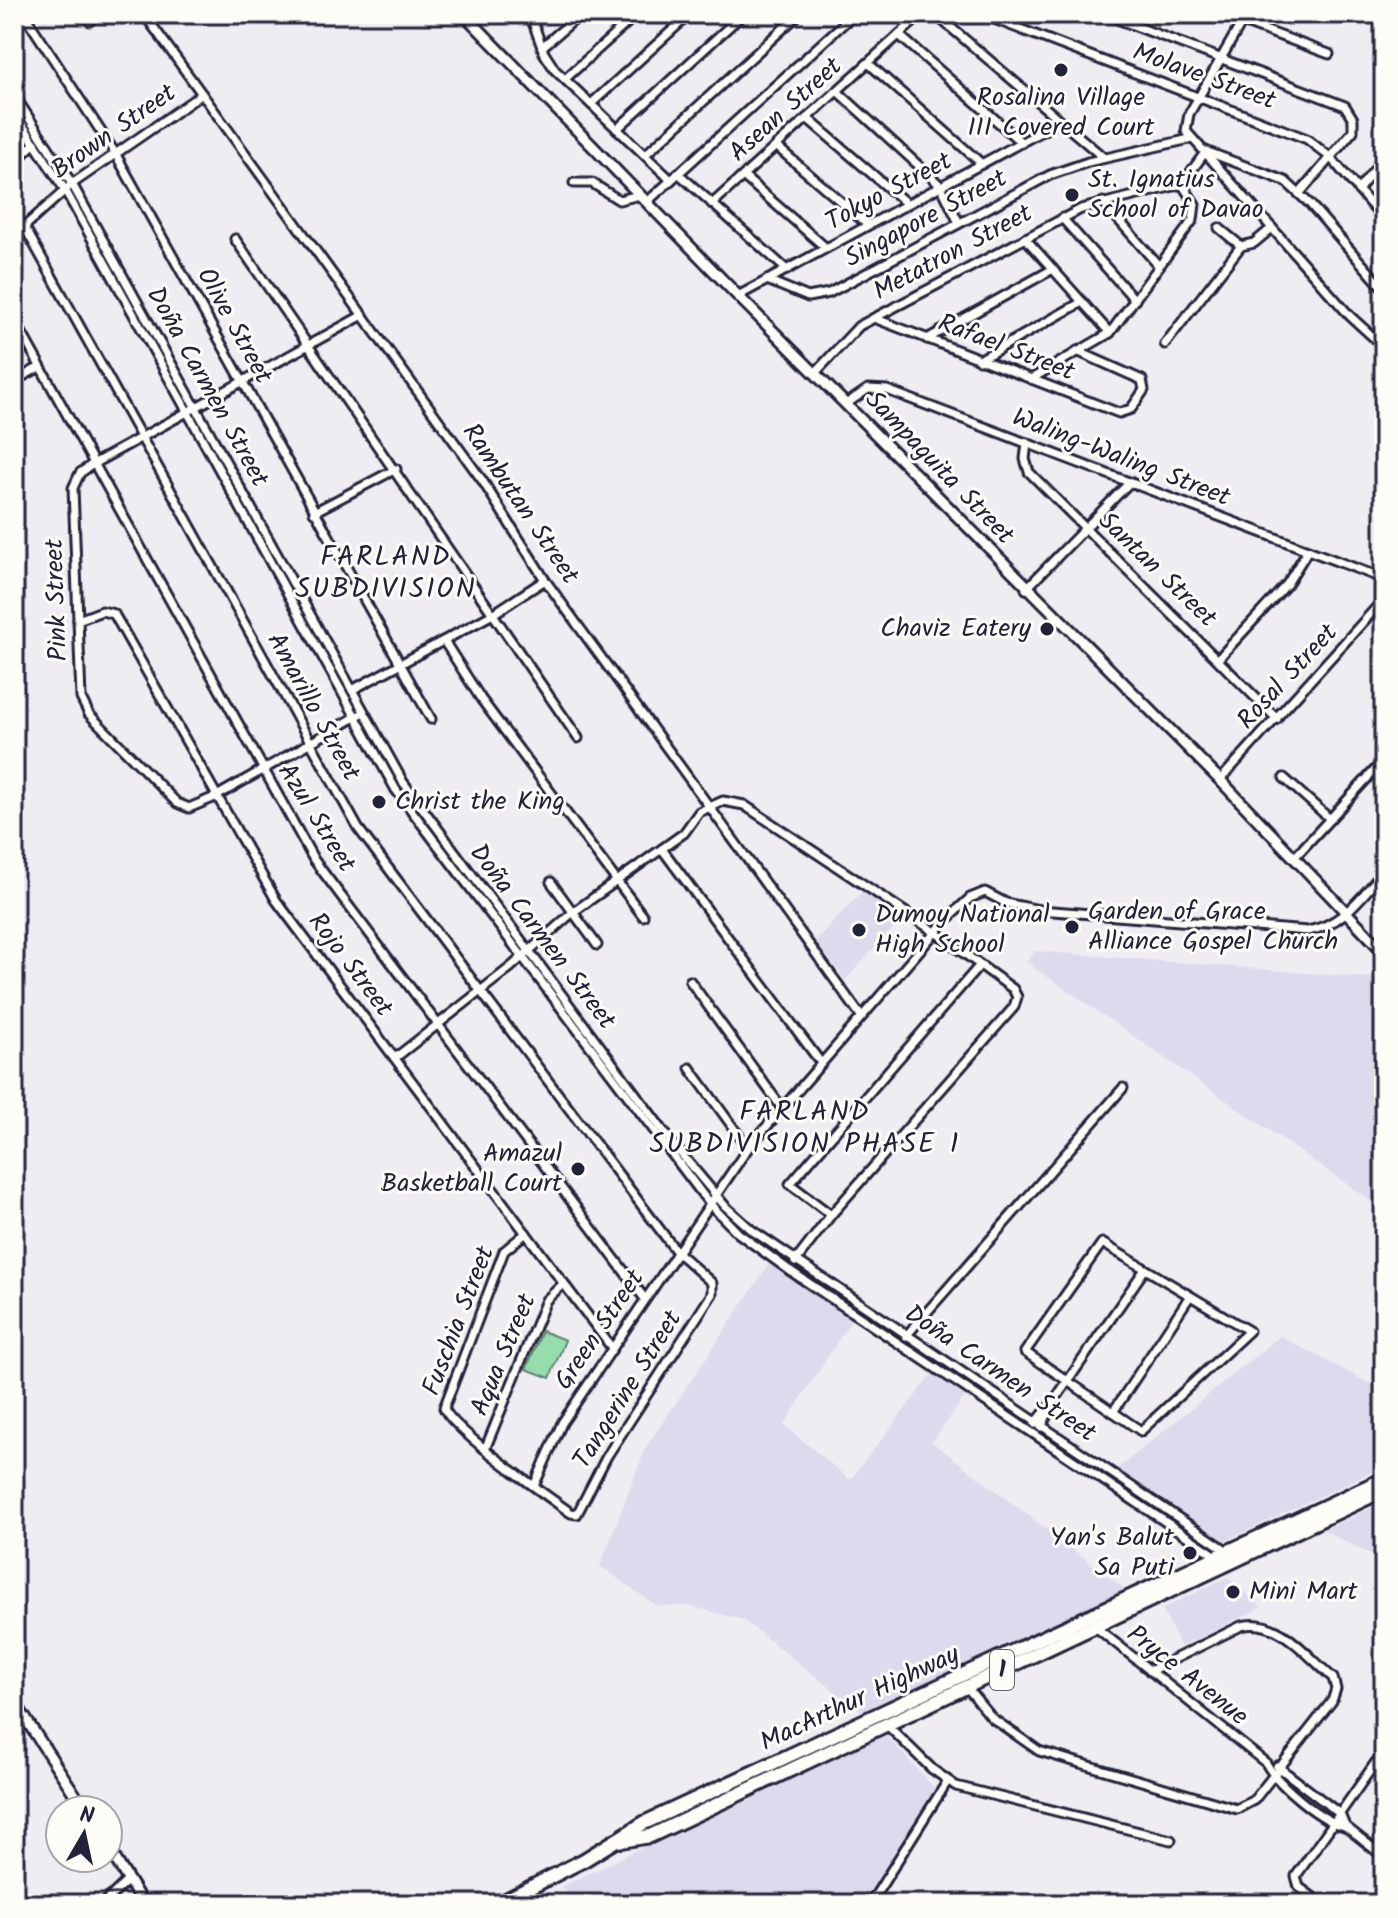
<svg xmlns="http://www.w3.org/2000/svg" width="1398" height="1918" viewBox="0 0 1398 1918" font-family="Kalam,sans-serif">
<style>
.built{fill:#dedaed}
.green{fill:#97ddab;stroke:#5c8073;stroke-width:2}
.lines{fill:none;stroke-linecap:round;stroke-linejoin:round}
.minor-casing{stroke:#22223b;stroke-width:13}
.tertiary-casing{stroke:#22223b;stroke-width:15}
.trunk-casing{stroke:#22223b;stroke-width:18}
.minor{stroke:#fdfcf7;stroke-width:7}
.tertiary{stroke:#fdfcf7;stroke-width:9}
.trunk{stroke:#fdfcf7;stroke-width:12}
.poi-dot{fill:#22223b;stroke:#fdfcf7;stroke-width:3}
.labels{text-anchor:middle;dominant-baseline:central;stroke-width:6;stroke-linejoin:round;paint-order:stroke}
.shield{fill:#fdfcf7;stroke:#646373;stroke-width:2}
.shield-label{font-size:24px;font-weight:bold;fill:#22223b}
.street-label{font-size:26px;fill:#22223b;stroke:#fdfcf7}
.poi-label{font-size:26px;fill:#22223b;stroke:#fdfcf7;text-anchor:start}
.neighbourhood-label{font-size:28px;letter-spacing:2px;fill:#22223b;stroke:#fdfcf7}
</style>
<rect width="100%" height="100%" fill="#efedf2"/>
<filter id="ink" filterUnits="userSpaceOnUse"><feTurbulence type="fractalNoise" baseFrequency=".0125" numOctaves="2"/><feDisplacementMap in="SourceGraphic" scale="16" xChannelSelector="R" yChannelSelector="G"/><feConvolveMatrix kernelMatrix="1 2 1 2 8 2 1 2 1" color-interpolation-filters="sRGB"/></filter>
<g filter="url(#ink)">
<g class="built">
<polygon points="863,891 903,918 845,980 815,941"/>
<polygon points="1035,951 1384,979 1384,1224 1367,1198 1026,962"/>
<polygon points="770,1263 852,1319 784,1425 850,1480 933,1373 966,1395 932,1442 1125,1589 867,1716 743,1620 690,1606 657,1606 600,1566 646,1447"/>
<polygon points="1280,1336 1384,1391 1384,1466 1223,1542 1116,1470"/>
<polygon points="1384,1502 1384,1561 1323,1530"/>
<polygon points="1227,1577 1262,1607 1181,1647 1162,1609"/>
<polygon points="882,1731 937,1791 866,1904 577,1904 561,1887"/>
</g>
<polygon class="green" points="542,1331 565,1340 550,1378 526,1369"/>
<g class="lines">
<defs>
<g id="minor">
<polyline points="24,14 115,153 431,719"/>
<polyline points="85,14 90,21"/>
<polyline points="144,14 482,480 545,580 861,1016"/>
<polyline points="530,14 544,53 555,70 671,180"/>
<polyline points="935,14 1104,158"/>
<polyline points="981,14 1307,139 1331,158 1384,220"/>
<polyline points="1104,14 1345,106 1353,119 1353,131 1300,193"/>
<polyline points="1221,14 1329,54"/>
<polyline points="1242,22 1189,114 1186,131 1350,316 1384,347"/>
<polyline points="899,35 1022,143"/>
<polyline points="542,47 581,14"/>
<polyline points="868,63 982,164"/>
<polyline points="565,79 637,14"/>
<polyline points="837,91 941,186 959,223"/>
<polyline points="14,95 72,184 403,782 673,1144 725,1206 753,1231 1229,1552"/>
<polyline points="591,104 690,14"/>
<polyline points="14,112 65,190 396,790 709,1203 738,1233 789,1270 1218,1557"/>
<polyline points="807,118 907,204"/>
<polyline points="617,129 743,14"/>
<polyline points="776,146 868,225"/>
<polyline points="1208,152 1285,181 1310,204 1384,289"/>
<polyline points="645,155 799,14"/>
<polyline points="14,162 35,143"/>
<polyline points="678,173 787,270"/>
<polyline points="743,176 826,248"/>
<polyline points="574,183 592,183 619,200 640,195"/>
<polyline points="1358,190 1384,158"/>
<polyline points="647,202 854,14"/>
<polyline points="1103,202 1158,265"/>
<polyline points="712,204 922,14"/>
<polyline points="1062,218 1135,300"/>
<path d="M24,226L358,828L676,1251L712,1283V1294L607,1456L577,1514L571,1513C546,1495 453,1431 444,1408L504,1251L526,1233"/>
<polyline points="1219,228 1241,246"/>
<polyline points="14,236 72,184 202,94"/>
<polyline points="1025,238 1110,333"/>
<polyline points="235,239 578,738"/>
<polyline points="767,280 808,297 829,293 1050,175 1088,162 1190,139"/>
<polyline points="738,296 1059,122"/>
<polyline points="874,318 1119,413 1131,409 1144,390 1142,380 1077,351"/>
<polyline points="14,319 314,860 645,1299"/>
<polyline points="927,339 1053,269"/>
<polyline points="1165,344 1241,246 1254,243 1272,228"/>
<polyline points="979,360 1082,302"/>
<polyline points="815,373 859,326 1081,209 1182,184 1206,151"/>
<polyline points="1031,379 1110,333 1193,220 1195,204 1182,184"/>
<polyline points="14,381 40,367"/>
<polyline points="846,404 868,389 887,390 1384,579"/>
<polyline points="1027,443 1025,459 1029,472 1277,719"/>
<polyline points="314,512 396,469"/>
<polyline points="1026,589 1130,482"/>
<polyline points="78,620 102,611 114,614 276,900 612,1348"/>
<polyline points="444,641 481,699 643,916"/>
<polyline points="1219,658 1287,584 1308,550"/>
<polyline points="352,690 493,614 545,580"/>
<polyline points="359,715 215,797 189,808 177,803 89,714 81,698 73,488 80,473 93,464 363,315"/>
<polyline points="1284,778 1330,819"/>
<polyline points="1220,780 1384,599"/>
<polyline points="662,849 821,1063"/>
<polyline points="1294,858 1384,760"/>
<polyline points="551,882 597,945"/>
<polyline points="690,981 782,1108"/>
<polyline points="395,1058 511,967 572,913 684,833 699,812 723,801 744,805 935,932 1013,989 1017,997 1014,1007 831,1215 795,1262"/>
<polyline points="690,1068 748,1148"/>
<polyline points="831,1215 790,1184 980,965"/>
<polygon points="1102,1243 1249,1331 1141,1431 1025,1352"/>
<polyline points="906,1336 1123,1088"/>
<polyline points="1113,1412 1190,1296"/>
<polyline points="1035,1424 1056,1398"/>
<polyline points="1041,1427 1056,1398 1145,1269"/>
<polyline points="486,1447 546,1300 564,1283"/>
<path d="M534,1486L562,1423L748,1148L945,921L970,898L985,892L1006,903L1040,910L1308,931C1343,925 1362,896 1384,871"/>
<path d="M1093,1625L1266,1763C1277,1784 1322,1822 1345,1826"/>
<path d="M965,1685L992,1718L1039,1751L1237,1809L1254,1800L1332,1701L1336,1689L1333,1678C1307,1656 1278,1616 1241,1626L1150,1671"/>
<polyline points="886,1724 932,1769 956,1786 1171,1840"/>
<polyline points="1277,1766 1340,1814 1345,1826 1384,1857"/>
<polyline points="103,1904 128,1880"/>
<polyline points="870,1904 947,1782"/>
<polyline points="1322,1904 1299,1887 1296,1876 1376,1762 1384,1758"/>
</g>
<g id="tertiary">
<polyline points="464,14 738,296 1220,780 1384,952"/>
<polyline points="14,1701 85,1810"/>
<polyline points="108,1847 143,1904"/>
</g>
<g id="trunk">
<polyline points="621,1841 650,1836 1384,1490"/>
<polyline points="498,1904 584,1860 644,1823 1384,1479"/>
</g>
</defs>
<use href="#minor" class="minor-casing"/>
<use href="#tertiary" class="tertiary-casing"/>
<use href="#trunk" class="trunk-casing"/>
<use href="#minor" class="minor"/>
<use href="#tertiary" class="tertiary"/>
<use href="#trunk" class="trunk"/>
</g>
</g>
<g class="poi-dot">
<circle cx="1061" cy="70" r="8"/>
<circle cx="1072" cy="195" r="8"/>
<circle cx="1047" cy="629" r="8"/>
<circle cx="379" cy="802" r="8"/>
<circle cx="1072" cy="927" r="8"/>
<circle cx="859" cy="930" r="8"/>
<circle cx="578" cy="1169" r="8"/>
<circle cx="1190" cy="1553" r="8"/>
<circle cx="1233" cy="1592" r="8"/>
</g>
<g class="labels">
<rect class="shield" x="990" y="1650" width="24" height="40" rx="6"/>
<g class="shield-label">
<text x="1002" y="1670">1</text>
</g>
<g class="street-label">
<text transform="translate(1204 77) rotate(20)">Molave Street</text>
<text transform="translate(786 110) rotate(-42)">Asean Street</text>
<text transform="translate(114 132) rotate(-35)">Brown Street</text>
<text transform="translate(889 192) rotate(-28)">Tokyo Street</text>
<text transform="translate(926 219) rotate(-28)">Singapore Street</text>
<text transform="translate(953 253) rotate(-28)">Metatron Street</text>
<text transform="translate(234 326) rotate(61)">Olive Street</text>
<text transform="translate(1006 348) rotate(21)">Rafael Street</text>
<text transform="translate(207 387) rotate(61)">Doña Carmen Street</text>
<text transform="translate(1121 458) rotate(21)">Waling-Waling Street</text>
<text transform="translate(939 468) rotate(46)">Sampaguita Street</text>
<text transform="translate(520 504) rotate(56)">Rambutan Street</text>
<text transform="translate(1157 570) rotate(44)">Santan Street</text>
<text transform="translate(57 600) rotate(-92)">Pink Street</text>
<text transform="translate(1288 677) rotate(-47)">Rosal Street</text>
<text transform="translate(313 707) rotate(61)">Amarillo Street</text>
<text transform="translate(316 818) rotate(58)">Azul Street</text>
<text transform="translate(542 937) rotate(53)">Doña Carmen Street</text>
<text transform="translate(350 965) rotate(53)">Rojo Street</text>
<text transform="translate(459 1321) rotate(-69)">Fuschia Street</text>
<text transform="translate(600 1330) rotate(-56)">Green Street</text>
<text transform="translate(504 1355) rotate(-67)">Aqua Street</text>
<text transform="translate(1000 1374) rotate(34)">Doña Carmen Street</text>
<text transform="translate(628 1390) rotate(-58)">Tangerine Street</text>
<text transform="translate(1187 1676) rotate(38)">Pryce Avenue</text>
<text transform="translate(860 1699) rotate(-25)">MacArthur Highway</text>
</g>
<g class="poi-label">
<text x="1061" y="98" text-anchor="middle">Rosalina Village<tspan x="1061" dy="30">III Covered Court</tspan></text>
<text x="1088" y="180">St. Ignatius<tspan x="1088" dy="30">School of Davao</tspan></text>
<text x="1031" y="629" text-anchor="end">Chaviz Eatery</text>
<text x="395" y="802">Christ the King</text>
<text x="1088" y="912">Garden of Grace<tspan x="1088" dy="30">Alliance Gospel Church</tspan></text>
<text x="875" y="915">Dumoy National<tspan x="875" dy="30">High School</tspan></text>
<text x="562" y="1154" text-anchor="end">Amazul<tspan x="562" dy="30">Basketball Court</tspan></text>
<text x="1174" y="1538" text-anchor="end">Yan's Balut<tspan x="1174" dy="30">Sa Puti</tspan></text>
<text x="1249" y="1592">Mini Mart</text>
</g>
<g class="neighbourhood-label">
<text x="386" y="557">FARLAND<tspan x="386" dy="32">SUBDIVISION</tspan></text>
<text x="805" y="1112">FARLAND<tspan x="805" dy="32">SUBDIVISION PHASE 1</tspan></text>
</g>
</g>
<rect width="1398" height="1918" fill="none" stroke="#fdfcf7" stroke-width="48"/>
<rect x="24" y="24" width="1350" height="1870" fill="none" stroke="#22223b" stroke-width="3" filter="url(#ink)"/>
<g transform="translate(84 1834) rotate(9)"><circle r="38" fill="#fdfcf7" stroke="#a5a5ac" stroke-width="2"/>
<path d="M0-6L14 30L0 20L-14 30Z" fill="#22223b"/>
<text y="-12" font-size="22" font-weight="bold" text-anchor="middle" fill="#22223b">N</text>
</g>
</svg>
